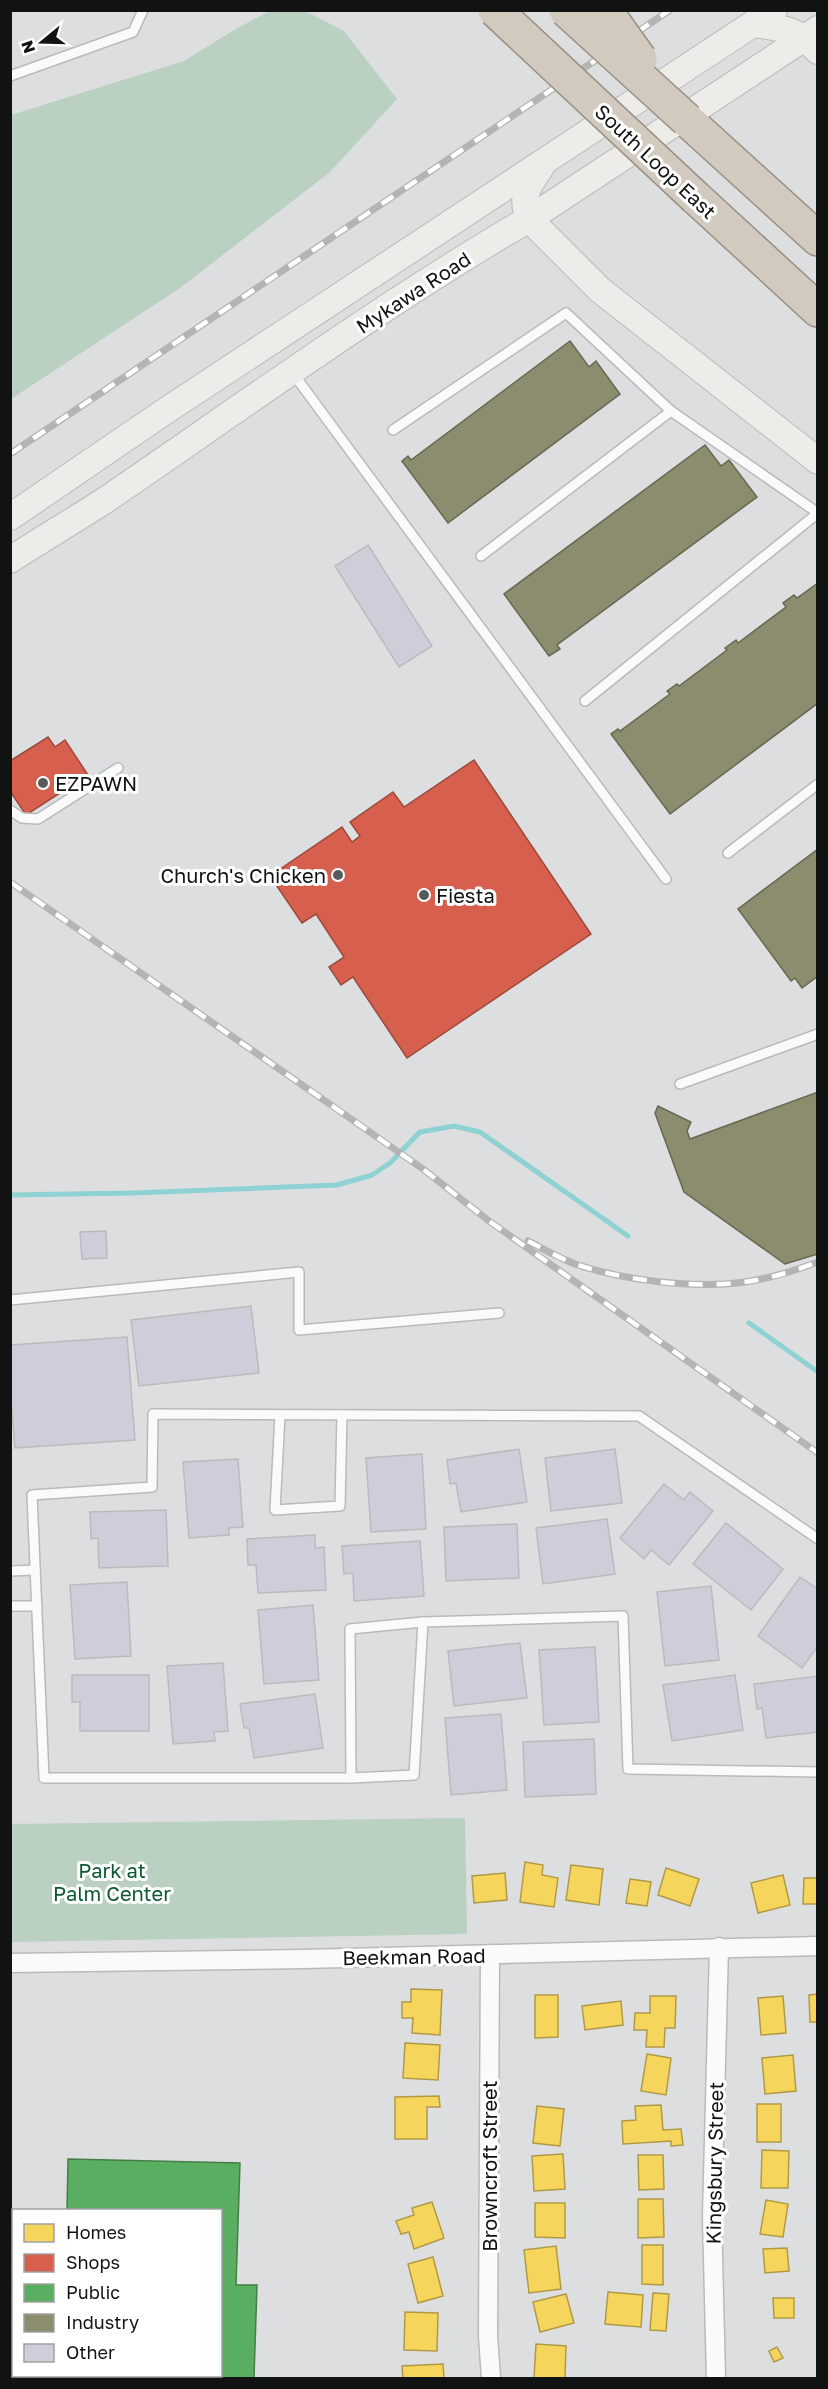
<svg xmlns="http://www.w3.org/2000/svg" width="828" height="2389" viewBox="0 0 828 2389" font-family="'Golos Text',sans-serif">
<style>
.green{fill:#bad0c1}
.homes{fill:#f6d55c;stroke:#b19a46;stroke-width:1.5}
.shops{fill:#d6604d;stroke:#9b493b;stroke-width:1.5}
.public{fill:#5aae61;stroke:#447f49;stroke-width:1.5}
.industry{fill:#8c8c6e;stroke:#676752;stroke-width:1.5}
.lines{fill:none;stroke-linecap:round;stroke-linejoin:round}
.stream{stroke:#8ed2d3;stroke-width:5}
.building{fill:#d0cdda;stroke:#babbbb;stroke-width:1.5}
.lane-casing{stroke:#b9babb;stroke-width:12}
.street-casing{stroke:#b9babb;stroke-width:21}
.secondary-casing{stroke:#b9babb;stroke-width:28}
.highway-casing{stroke:#989083;stroke-width:36}
.lane{stroke:#fafafa;stroke-width:9}
.street{stroke:#fafafa;stroke-width:18}
.secondary{stroke:#eeece8;stroke-width:26}
.highway{stroke:#d2cabe;stroke-width:33}
.rail-casing{stroke:#b3b4b4;stroke-width:7}
.rail{stroke:#fff;stroke-width:4.5;stroke-dasharray:14;stroke-linecap:butt}
.highway-bridge-casing{stroke:#989083;stroke-width:36;stroke-linecap:butt}
.highway-bridge{stroke:#d2cabe;stroke-width:33}
.poi-dot{fill:#58595a;stroke:#fff;stroke-width:2}
.labels{text-anchor:middle;dominant-baseline:central;stroke-width:6;stroke-linejoin:round;paint-order:stroke}
.street-label{font-size:20px;fill:#111212;stroke:#fff}
.poi-label{font-size:20px;fill:#111212;stroke:#fff;text-anchor:start}
.park-label{font-size:20px;fill:#0c5830;stroke:#fff}
</style>
<rect width="100%" height="100%" fill="#dddedf"/>
<g class="green">
<polygon points="305,11 344,31 397,99 330,172 180,288 11,399 11,115 184,61 234,30 268,12"/>
<polygon points="465,1818 467,1934 11,1942 11,1824"/>
</g>
<g class="homes">
<polygon points="525,1862 543,1865 542,1875 558,1878 554,1907 520,1902"/>
<polygon points="571,1865 603,1869 599,1905 566,1900"/>
<polygon points="666,1868 699,1879 690,1906 658,1895"/>
<polygon points="505,1873 507,1900 474,1903 472,1876"/>
<polygon points="783,1875 790,1905 758,1913 751,1883"/>
<polygon points="804,1878 818,1878 818,1904 803,1904"/>
<polygon points="630,1879 651,1882 647,1906 626,1903"/>
<polygon points="411,1989 442,1990 440,2035 412,2033 413,2018 402,2018 402,2002 411,2002"/>
<polygon points="818,1994 818,2022 810,2022 809,1995"/>
<polygon points="535,1995 558,1995 558,2037 535,2038"/>
<polygon points="650,1996 676,1996 675,2028 665,2028 664,2047 646,2047 647,2030 634,2030 635,2013 650,2013"/>
<polygon points="783,1996 786,2033 761,2035 758,1998"/>
<polygon points="621,2001 623,2025 585,2030 582,2006"/>
<polygon points="405,2043 440,2045 438,2080 403,2078"/>
<polygon points="647,2054 671,2058 666,2095 641,2091"/>
<polygon points="793,2055 796,2091 765,2094 762,2058"/>
<polygon points="439,2096 440,2107 427,2107 427,2139 395,2139 395,2097"/>
<rect x="757" y="2104" width="24" height="38"/>
<polygon points="661,2105 663,2130 681,2129 683,2145 671,2146 671,2141 623,2144 622,2121 636,2120 635,2106"/>
<polygon points="537,2106 564,2109 560,2146 533,2143"/>
<polygon points="762,2150 789,2151 788,2188 761,2188"/>
<polygon points="563,2154 565,2189 534,2191 532,2156"/>
<polygon points="638,2155 663,2155 664,2189 639,2190"/>
<polygon points="638,2199 663,2199 664,2237 638,2238"/>
<polygon points="766,2200 788,2204 783,2237 760,2234"/>
<polygon points="432,2202 444,2238 414,2249 409,2232 401,2234 396,2221 414,2215 412,2208"/>
<polygon points="535,2203 565,2203 565,2238 535,2237"/>
<polygon points="642,2245 663,2245 663,2285 642,2284"/>
<polygon points="556,2246 561,2289 529,2293 524,2250"/>
<polygon points="787,2248 789,2271 765,2273 763,2249"/>
<polygon points="433,2257 443,2296 418,2303 408,2264"/>
<polygon points="608,2292 643,2295 641,2327 605,2324"/>
<polygon points="653,2293 669,2294 666,2331 650,2330"/>
<polygon points="566,2294 574,2323 540,2332 533,2302"/>
<polygon points="773,2298 794,2298 794,2318 774,2318"/>
<polygon points="405,2312 438,2313 437,2351 404,2350"/>
<polygon points="536,2344 566,2346 565,2378 534,2378"/>
<polygon points="777,2347 783,2358 774,2362 769,2351"/>
<polygon points="443,2364 444,2378 403,2378 402,2366"/>
</g>
<g class="shops">
<polygon points="48,737 55,747 65,740 88,775 26,815 10,791 10,761"/>
<polygon points="474,760 591,934 407,1058 353,977 341,985 329,967 344,957 316,914 302,923 270,876 342,827 352,842 360,836 350,822 393,792 404,807"/>
</g>
<polygon class="public" points="68,2159 240,2163 236,2285 257,2285 254,2378 143,2378 143,2376 220,2376 220,2210 67,2210"/>
<g class="industry">
<polygon points="570,341 589,367 596,361 620,394 448,523 402,461 408,456 411,460"/>
<polygon points="705,445 721,466 729,460 757,497 557,645 560,649 549,656 504,594"/>
<polygon points="818,583 818,703 670,814 611,734 618,729 620,731 670,694 667,691 677,684 679,686 727,650 725,648 736,640 738,643 786,607 783,603 794,595 797,598"/>
<polygon points="818,849 818,976 802,988 795,978 791,981 738,909"/>
<polygon points="818,1092 818,1254 785,1264 684,1192 655,1113 658,1106 691,1122 687,1131 690,1139"/>
</g>
<g class="lines">
<g class="stream">
<polyline points="10,1195 132,1193 337,1185 372,1175 390,1163 420,1132 454,1126 480,1132 628,1236"/>
<polyline points="749,1323 818,1372"/>
</g>
</g>
<g class="building">
<polygon points="368,545 432,646 399,667 335,566"/>
<polygon points="106,1231 107,1258 82,1259 80,1232"/>
<polygon points="251,1306 259,1373 139,1386 131,1320"/>
<polygon points="127,1337 135,1440 15,1448 10,1388 10,1345"/>
<polygon points="519,1449 527,1502 461,1512 456,1483 450,1484 447,1460"/>
<polygon points="615,1449 622,1503 551,1511 545,1458"/>
<polygon points="422,1454 426,1529 371,1532 366,1458"/>
<polygon points="238,1459 243,1527 229,1528 229,1535 189,1538 183,1462"/>
<polygon points="664,1484 684,1500 690,1492 713,1511 669,1565 651,1550 644,1559 620,1538"/>
<polygon points="166,1510 168,1566 99,1568 98,1538 91,1539 90,1512"/>
<polygon points="607,1519 615,1574 543,1584 536,1528"/>
<polygon points="726,1523 783,1569 751,1610 693,1564"/>
<polygon points="517,1524 519,1578 446,1581 444,1527"/>
<polygon points="315,1535 315,1548 324,1547 326,1590 258,1593 256,1565 248,1565 247,1539"/>
<polygon points="420,1541 424,1596 354,1601 353,1573 344,1574 342,1546"/>
<polygon points="800,1577 818,1589 818,1646 802,1668 758,1636"/>
<polygon points="127,1582 131,1656 75,1659 70,1585"/>
<polygon points="711,1586 719,1660 665,1666 657,1592"/>
<polygon points="313,1605 319,1680 264,1684 258,1610"/>
<polygon points="520,1643 527,1698 454,1706 448,1651"/>
<polygon points="595,1647 599,1722 544,1725 539,1650"/>
<polygon points="223,1663 228,1731 214,1732 215,1741 173,1744 167,1666"/>
<polygon points="72,1675 149,1675 149,1731 80,1731 80,1702 72,1702"/>
<polygon points="735,1675 743,1730 672,1741 663,1685"/>
<polygon points="818,1676 818,1732 766,1738 762,1708 757,1709 754,1684"/>
<polygon points="315,1694 323,1748 254,1758 249,1728 244,1728 240,1704"/>
<polygon points="501,1714 507,1790 451,1795 445,1718"/>
<polygon points="594,1739 596,1794 525,1797 523,1742"/>
<rect x="77" y="2376" width="53" height="2"/>
</g>
<g class="lines">
<defs>
<g id="lane">
<polyline points="10,76 133,32 143,10"/>
<polyline points="292,372 666,879"/>
<polyline points="393,430 566,313 671,411 818,513"/>
<polyline points="481,556 671,411"/>
<polyline points="585,701 818,513"/>
<polyline points="10,810 22,818 38,819 118,768"/>
<polyline points="728,853 818,784"/>
<polyline points="680,1084 818,1034"/>
<polyline points="10,1300 299,1272 299,1330 499,1313"/>
<polyline points="280,1415 275,1510 340,1506 342,1415"/>
<polyline points="818,1539 639,1416 153,1414 152,1487 32,1495 44,1778 351,1778 350,1629 423,1622 623,1616 628,1769 818,1772"/>
<polyline points="10,1571 35,1570"/>
<polyline points="10,1606 37,1606"/>
<polyline points="351,1778 414,1775 423,1622"/>
</g>
<g id="street">
<polyline points="490,1954 488,2336 491,2378"/>
<polyline points="10,1963 304,1959 818,1946"/>
<polyline points="716,2378 712,2216 719,1947"/>
</g>
<g id="secondary">
<path d="M755,24C783,28 798,30 818,51"/>
<path d="M541,167C528,187 520,195 529,219L600,290L818,461"/>
<polyline points="10,517 167,410 774,10"/>
<path d="M10,560C42,539 75,520 107,499C246,404 383,304 529,219L818,29"/>
</g>
<g id="highway">
<polyline points="687,120 818,239"/>
<polyline points="695,197 818,310"/>
</g>
</defs>
<use href="#lane" class="lane-casing"/>
<use href="#street" class="street-casing"/>
<use href="#secondary" class="secondary-casing"/>
<use href="#highway" class="highway-casing"/>
<use href="#lane" class="lane"/>
<use href="#street" class="street"/>
<use href="#secondary" class="secondary"/>
<use href="#highway" class="highway"/>
<defs>
<g id="rail">
<polyline points="10,454 670,10"/>
<polyline points="10,882 423,1169 489,1221 818,1453"/>
<path d="M528,1241C544,1249 561,1259 578,1265C624,1280 689,1288 737,1283C765,1280 791,1272 818,1262"/>
</g>
</defs>
<use href="#rail" class="rail-casing"/>
<use href="#rail" class="rail"/>
<defs>
<g id="highway-bridge">
<polyline points="495,10 695,197"/>
<polyline points="566,10 687,120"/>
<polyline points="605,10 640,59"/>
</g>
</defs>
<use href="#highway-bridge" class="highway-bridge-casing"/>
<use href="#highway-bridge" class="highway-bridge"/>
</g>
<g class="poi-dot">
<circle cx="43" cy="783" r="6"/>
<circle cx="338" cy="875" r="6"/>
<circle cx="424" cy="895" r="6"/>
</g>
<g class="labels">
<g class="street-label">
<text transform="translate(656 161) rotate(43)">South Loop East</text>
<text transform="translate(413 292) rotate(-33)">Mykawa Road</text>
<text transform="translate(414 1956) rotate(-1)">Beekman Road</text>
<text transform="translate(714 2163) rotate(-89)">Kingsbury Street</text>
<text transform="translate(489 2166) rotate(-90)">Browncroft Street</text>
</g>
<g class="poi-label">
<text x="55" y="783">EZPAWN</text>
<text x="326" y="875" text-anchor="end">Church's Chicken</text>
<text x="436" y="895">Fiesta</text>
</g>
<g class="park-label">
<text x="112" y="1870">Park at<tspan x="112" dy="23">Palm Center</tspan></text>
</g>
</g>
<rect width="828" height="2389" fill="none" stroke="#111212" stroke-width="24"/>
<rect x="12" y="2209" width="210" height="168" fill="#ffffff" stroke="#a0a0a0" stroke-width="1.5"/>
<rect x="24" y="2224" width="30" height="18" fill="#f6d55c" stroke="#a0a0a0" stroke-width="1.5"/>
<text x="66" y="2239" font-size="18" fill="#111212">Homes</text>
<rect x="24" y="2254" width="30" height="18" fill="#d6604d" stroke="#a0a0a0" stroke-width="1.5"/>
<text x="66" y="2269" font-size="18" fill="#111212">Shops</text>
<rect x="24" y="2284" width="30" height="18" fill="#5aae61" stroke="#a0a0a0" stroke-width="1.5"/>
<text x="66" y="2299" font-size="18" fill="#111212">Public</text>
<rect x="24" y="2314" width="30" height="18" fill="#8c8c6e" stroke="#a0a0a0" stroke-width="1.5"/>
<text x="66" y="2329" font-size="18" fill="#111212">Industry</text>
<rect x="24" y="2344" width="30" height="18" fill="#d0cdda" stroke="#a0a0a0" stroke-width="1.5"/>
<text x="66" y="2359" font-size="18" fill="#111212">Other</text>
<g transform="translate(42 42) rotate(251)" stroke="#ffffff" stroke-width="4.5" paint-order="stroke">
<path d="M0-4.5L10 22L0 15L-10 22Z" fill="#111212"/>
<text y="-9" font-size="16" font-weight="bold" text-anchor="middle" fill="#111212">N</text>
</g>
</svg>
